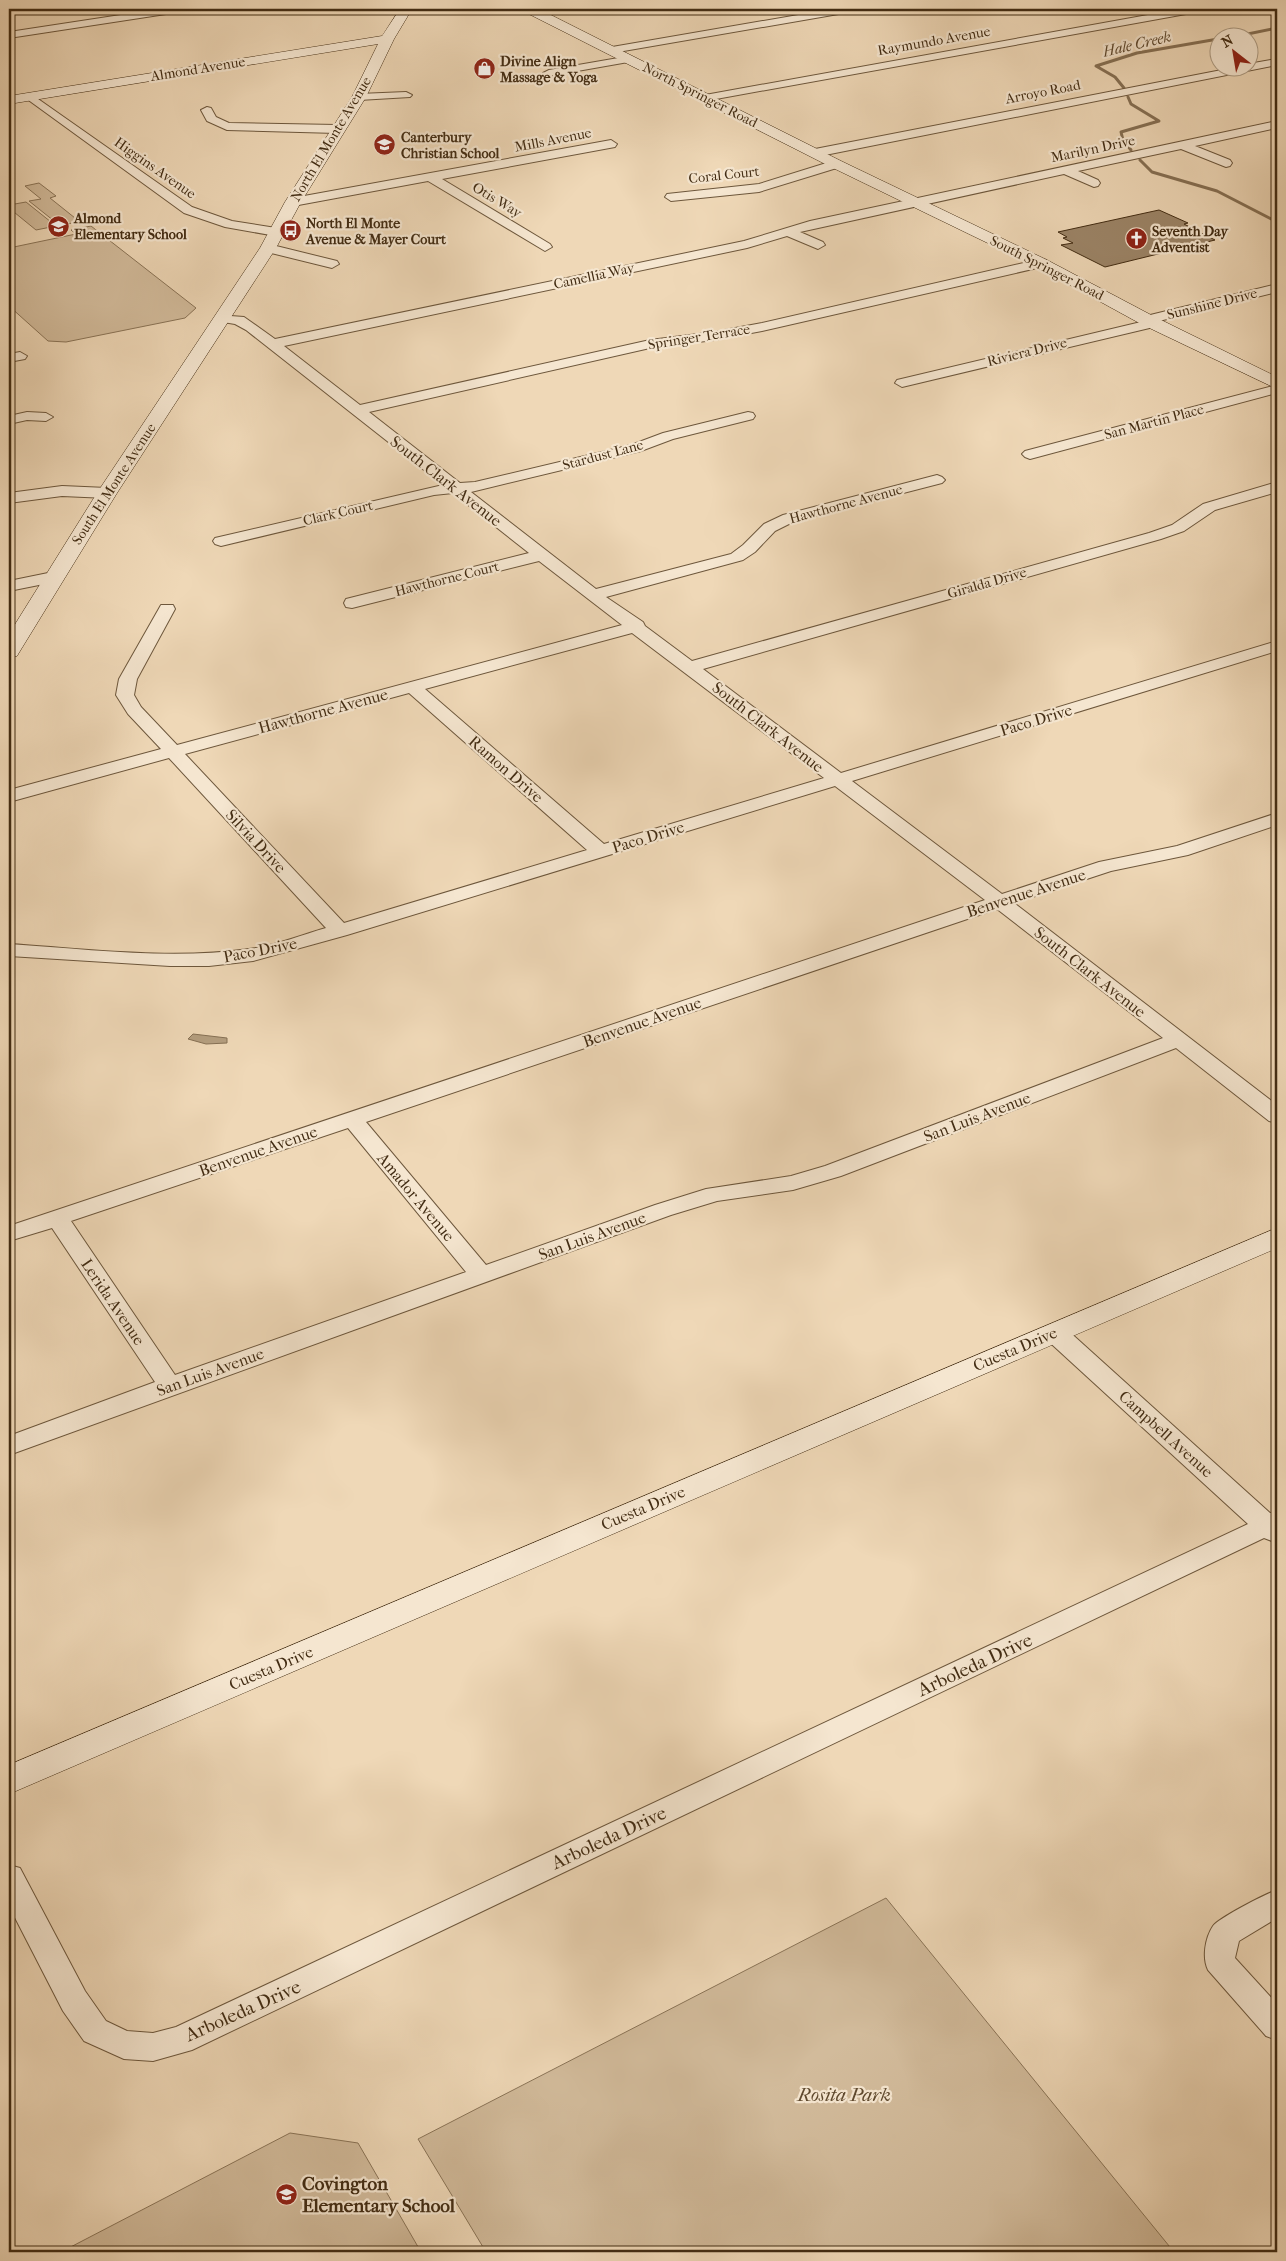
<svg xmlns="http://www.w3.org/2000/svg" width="1286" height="2261" viewBox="0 0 1286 2261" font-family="'IM FELL French Canon',serif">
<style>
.green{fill:#d2bb9b;stroke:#8a7457}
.water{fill:#b49e7f;stroke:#867054}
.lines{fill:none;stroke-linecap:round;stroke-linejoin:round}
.stream{stroke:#867054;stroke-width:3}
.building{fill:#9c8568;stroke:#422c13}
.street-casing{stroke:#6d573c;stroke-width:2}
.secondary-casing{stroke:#422c13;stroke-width:1}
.street{fill:#f5e6d0;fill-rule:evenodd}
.secondary{fill:#f5e6d0;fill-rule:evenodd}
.labels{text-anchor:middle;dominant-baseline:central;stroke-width:4.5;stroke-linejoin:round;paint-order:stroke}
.far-street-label{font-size:14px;fill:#422c13;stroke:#f5e6d0}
.far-poi-label{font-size:14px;font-weight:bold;fill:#422c13;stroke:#f5e6d0;text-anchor:start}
.far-water-label{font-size:15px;font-style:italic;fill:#5e482e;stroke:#f5e6d0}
.street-label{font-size:16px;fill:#422c13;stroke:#f5e6d0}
.near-street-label{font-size:19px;fill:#422c13;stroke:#f5e6d0}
.near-park-label{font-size:19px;font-style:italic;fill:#5f492e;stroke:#f5e6d0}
.near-poi-label{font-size:19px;font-weight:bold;fill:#422c13;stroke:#f5e6d0;text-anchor:start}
</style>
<rect width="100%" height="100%" fill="#efd8b7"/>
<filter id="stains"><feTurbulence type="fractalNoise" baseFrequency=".004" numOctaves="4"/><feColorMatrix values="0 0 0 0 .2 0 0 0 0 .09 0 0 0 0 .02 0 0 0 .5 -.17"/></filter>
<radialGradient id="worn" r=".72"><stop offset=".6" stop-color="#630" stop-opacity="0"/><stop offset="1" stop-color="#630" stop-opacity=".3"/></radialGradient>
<g class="green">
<polygon points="39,183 56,196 50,198 80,222 59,225 29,201 41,199 25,186"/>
<polygon points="26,202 56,226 36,230 9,208 9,205"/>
<polygon points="91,226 196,308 185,318 66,342 48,341 9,306 9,248 76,234 71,230"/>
<polygon points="886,1898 1174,2252 486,2252 418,2139"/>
<polygon points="290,2133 358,2143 421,2252 61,2252"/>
</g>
<polygon class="water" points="193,1034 227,1038 227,1043 206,1044 188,1039"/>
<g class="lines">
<g class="stream">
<polyline points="1228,38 1277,28"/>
<polyline points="1124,88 1115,77 1096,66 1137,53 1218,39"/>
<polyline points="1128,97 1131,104 1159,121 1121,132 1123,140 1131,150"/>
<polyline points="1140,160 1152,172 1217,191 1277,222"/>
</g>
</g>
<polygon class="building" points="1159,210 1188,223 1184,224 1215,240 1105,267 1061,245 1073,243 1063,238 1067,237 1058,232"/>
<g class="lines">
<defs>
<g id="street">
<polygon points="160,9 184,9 179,12 9,38 9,32"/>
<polygon points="833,9 855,9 850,12 612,53 607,50 612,47"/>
<polygon points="1181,9 1202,9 1197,12 705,101 699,98 705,95"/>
<polygon points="630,56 636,59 634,61 549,76 543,73 549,70"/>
<polygon points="1277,59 1277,65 815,157 809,153 815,149 1232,68 1248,68 1248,64"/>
<polygon points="406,92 412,95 410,97 359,100 353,97 359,94"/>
<polygon points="31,94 192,207 232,221 276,228 282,232 276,236 225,227 184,213 27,99 25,97"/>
<polygon points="207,107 211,108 216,117 229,123 337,125 343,129 337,133 227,130 207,121 201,110"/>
<path d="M1277,121V128L1195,146L1230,160L1232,163L1230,166L1226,167L1181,149L1078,171L1098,180L1100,183L1098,186L1094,187L1064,174L800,232L823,242L825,245L818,249L787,236L747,248L284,346L360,405L650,340L714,332L762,323L1041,259L1046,260L1048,263L1046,266L762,331L714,340L650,348L369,412L460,483L475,482L631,445L663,433L748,412L753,413L755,416L753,419L673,439L641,451L471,492L596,589L731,554L743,545L764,524L783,515L937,475L942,477L945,480L942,483L795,521L775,531L755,552L743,560L606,597L643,622L645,626L692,661L1149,533L1172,525L1203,504L1277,482V492L1215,510L1184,531L1161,539L703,669L841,773L1277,641V651L852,781L1002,894L1099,862L1177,846L1277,813V825L1188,855L1111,871L1014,903L1277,1105V1123L1269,1121L1176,1048L841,1176L793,1190L717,1201L671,1215L9,1455V1436L155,1382L52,1228L9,1241V1226L985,900L835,786L347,935L253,961L209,966H170L9,956V944C88,949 170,960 249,949C275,946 301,935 326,928L169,758L9,802V790L161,749L128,714L116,695L119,679L161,605H173L175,609L137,679L134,695L141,707L177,745L622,625L539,561L352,608L346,607L344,603L346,599L529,553L453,493L434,495L221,546L215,544L213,541L215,538L443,485L246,330L235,324L217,321L215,318L217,315L244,317L275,339L744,241L810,221ZM632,633L824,778L604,844L425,689ZM409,693L587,850L344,923L185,754ZM997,909L1163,1038L825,1166L791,1176L706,1189L655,1205L486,1265L366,1122ZM348,1128L466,1272L175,1375L71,1221Z"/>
<polygon points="611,140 617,144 615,147 442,179 550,244 552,247 545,251 428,181 293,206 287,202 293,198"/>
<polygon points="836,160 842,164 840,167 759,192 671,201 665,197 667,194 759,184"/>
<polygon points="268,244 337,261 339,264 332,268 263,251 261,248 263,245"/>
<polygon points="1277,284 1277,292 1159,321 1158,326 902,387 895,383 897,380 1141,322 1142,317"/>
<polygon points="20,352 27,356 25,359 9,362 9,354"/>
<polygon points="1277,385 1277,393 1030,459 1025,457 1022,454 1025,451"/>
<polygon points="27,412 46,413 53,417 46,421 27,420 9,424 9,416"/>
<polygon points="62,486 107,488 113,490 115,493 113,496 107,498 62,496 9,503 9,493"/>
<polygon points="53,572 59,573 61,577 59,581 9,591 9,581"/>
<polygon points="1055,1325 1064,1327 1270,1513 1277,1512 1277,1543 1264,1538 192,2050 153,2061 124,2059 84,2041 63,2011 9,1906 9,1865 20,1868 85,1991 106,2021 127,2031 153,2033 176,2027 1248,1524 1046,1339 1043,1333 1046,1327"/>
<path d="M1277,1890V1918L1239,1941L1235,1958L1277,2004V2040L1266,2036L1208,1970C1202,1958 1205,1938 1213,1926C1219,1918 1265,1894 1277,1890Z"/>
</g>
<g id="secondary">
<polygon points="400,9 412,9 394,39 366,97 301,202 276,248 117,493 20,651 17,656 9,657 9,634 97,493 260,248 285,202 352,97 378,44 9,104 9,96 382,36"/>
<polygon points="524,9 539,9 841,161 1047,260 1153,316 1277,377 1277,389 1141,324 1035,266 831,167 525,12"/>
<polygon points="1277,1228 1277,1248 9,1794 9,1765"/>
</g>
</defs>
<use href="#street" class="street-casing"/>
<use href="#secondary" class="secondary-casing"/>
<use href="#street" class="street"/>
<use href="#secondary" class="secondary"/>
</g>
<defs>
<symbol id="shop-disc" viewBox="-11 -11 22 22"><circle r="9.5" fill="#8f2418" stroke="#f5e6d0"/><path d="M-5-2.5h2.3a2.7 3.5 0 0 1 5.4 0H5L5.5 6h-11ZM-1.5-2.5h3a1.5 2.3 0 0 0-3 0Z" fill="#fff"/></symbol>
<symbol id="school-disc" viewBox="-11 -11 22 22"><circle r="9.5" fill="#8f2418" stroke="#f5e6d0"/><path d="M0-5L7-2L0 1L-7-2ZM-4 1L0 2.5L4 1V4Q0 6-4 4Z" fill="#fff"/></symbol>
<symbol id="bus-disc" viewBox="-11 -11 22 22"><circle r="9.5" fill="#8f2418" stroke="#f5e6d0"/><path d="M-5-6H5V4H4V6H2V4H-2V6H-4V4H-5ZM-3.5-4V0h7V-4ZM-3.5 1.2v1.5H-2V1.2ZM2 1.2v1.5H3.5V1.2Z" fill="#fff"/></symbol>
<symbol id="church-disc" viewBox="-11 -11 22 22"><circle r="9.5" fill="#8f2418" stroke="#f5e6d0"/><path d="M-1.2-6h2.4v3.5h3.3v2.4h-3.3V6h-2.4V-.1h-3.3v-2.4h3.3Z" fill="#fff"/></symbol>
</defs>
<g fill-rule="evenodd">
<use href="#shop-disc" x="472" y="56" width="25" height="25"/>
<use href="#school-disc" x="372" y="132" width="25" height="25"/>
<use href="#school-disc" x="46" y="214" width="25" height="25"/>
<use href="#bus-disc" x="278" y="218" width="25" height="25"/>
<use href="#church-disc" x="1124" y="226" width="25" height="25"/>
<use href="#school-disc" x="274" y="2182" width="25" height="25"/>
</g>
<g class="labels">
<g class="far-street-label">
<text transform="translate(934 41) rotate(-10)">Raymundo Avenue</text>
<text transform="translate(198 69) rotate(-9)">Almond Avenue</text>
<text transform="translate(1043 92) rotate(-11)">Arroyo Road</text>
<text transform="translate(700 95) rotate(27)">North Springer Road</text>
<text transform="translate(331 139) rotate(-59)">North El Monte Avenue</text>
<text transform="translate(553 140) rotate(-11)">Mills Avenue</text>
<text transform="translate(1093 149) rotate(-12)">Marilyn Drive</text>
<text transform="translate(155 168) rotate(35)">Higgins Avenue</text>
<text transform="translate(724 175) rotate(-6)">Coral Court</text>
<text transform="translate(497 200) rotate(31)">Otis Way</text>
<text transform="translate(1047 268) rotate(27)">South Springer Road</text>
<text transform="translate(594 276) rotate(-12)">Camellia Way</text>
<text transform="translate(1212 304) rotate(-14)">Sunshine Drive</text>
<text transform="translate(699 337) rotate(-9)">Springer Terrace</text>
<text transform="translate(1027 352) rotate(-14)">Riviera Drive</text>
<text transform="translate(1154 422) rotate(-15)">San Martin Place</text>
<text transform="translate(603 455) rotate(-15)">Stardust Lane</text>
<text transform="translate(114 484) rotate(-57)">South El Monte Avenue</text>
<text transform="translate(846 504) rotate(-15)">Hawthorne Avenue</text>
<text transform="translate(338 513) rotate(-13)">Clark Court</text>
<text transform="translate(447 579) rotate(-14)">Hawthorne Court</text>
<text transform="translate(987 583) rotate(-16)">Giralda Drive</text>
</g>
<g class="far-poi-label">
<text x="500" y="61">Divine Align<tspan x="500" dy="16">Massage &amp; Yoga</tspan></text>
<text x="401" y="137">Canterbury<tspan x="401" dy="16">Christian School</tspan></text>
<text x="74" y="218">Almond<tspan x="74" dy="16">Elementary School</tspan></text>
<text x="306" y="223">North El Monte<tspan x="306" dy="16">Avenue &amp; Mayer Court</tspan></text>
<text x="1152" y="231">Seventh Day<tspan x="1152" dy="16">Adventist</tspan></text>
</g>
<g class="far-water-label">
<text transform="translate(1137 44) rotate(-13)">Hale Creek</text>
</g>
<g class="street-label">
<text transform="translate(446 481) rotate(38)">South Clark Avenue</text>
<text transform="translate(323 711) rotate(-15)">Hawthorne Avenue</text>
<text transform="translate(1036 720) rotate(-17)">Paco Drive</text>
<text transform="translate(768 727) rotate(38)">South Clark Avenue</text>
<text transform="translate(506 769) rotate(41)">Ramon Drive</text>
<text transform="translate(648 837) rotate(-17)">Paco Drive</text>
<text transform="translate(256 841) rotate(47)">Silvia Drive</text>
<text transform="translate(1026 893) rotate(-18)">Benvenue Avenue</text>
<text transform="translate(260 950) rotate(-11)">Paco Drive</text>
<text transform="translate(1090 972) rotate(38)">South Clark Avenue</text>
<text transform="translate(642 1022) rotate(-19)">Benvenue Avenue</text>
<text transform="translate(977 1117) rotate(-21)">San Luis Avenue</text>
<text transform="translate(258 1151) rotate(-19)">Benvenue Avenue</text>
<text transform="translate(416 1197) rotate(50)">Amador Avenue</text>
<text transform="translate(592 1236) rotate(-20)">San Luis Avenue</text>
<text transform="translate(113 1302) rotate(56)">Lerida Avenue</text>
<text transform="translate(1015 1349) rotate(-23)">Cuesta Drive</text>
<text transform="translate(210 1372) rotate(-20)">San Luis Avenue</text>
<text transform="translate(1166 1434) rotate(42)">Campbell Avenue</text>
<text transform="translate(643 1508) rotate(-23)">Cuesta Drive</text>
<text transform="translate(271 1668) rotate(-23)">Cuesta Drive</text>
</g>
<g class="near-street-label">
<text transform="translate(975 1665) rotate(-25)">Arboleda Drive</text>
<text transform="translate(609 1838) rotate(-25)">Arboleda Drive</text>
<text transform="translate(243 2011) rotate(-24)">Arboleda Drive</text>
</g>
<g class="near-park-label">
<text x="844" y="2095">Rosita Park</text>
</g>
<g class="near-poi-label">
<text x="302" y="2184">Covington<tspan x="302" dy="22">Elementary School</tspan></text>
</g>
</g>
<rect width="1286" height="2261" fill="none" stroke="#efd8b7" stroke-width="30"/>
<rect x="10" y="10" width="1266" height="2241" fill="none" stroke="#422c13" stroke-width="2.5"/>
<rect x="15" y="15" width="1256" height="2231" fill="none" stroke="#422c13"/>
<g transform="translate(1234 52) rotate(329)"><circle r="24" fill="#f5e6d0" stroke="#ad9c84"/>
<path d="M0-4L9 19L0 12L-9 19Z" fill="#8f2418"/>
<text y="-8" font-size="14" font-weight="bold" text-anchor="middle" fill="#422c13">N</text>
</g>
<rect width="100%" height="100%" filter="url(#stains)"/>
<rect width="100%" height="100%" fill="url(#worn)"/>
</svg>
